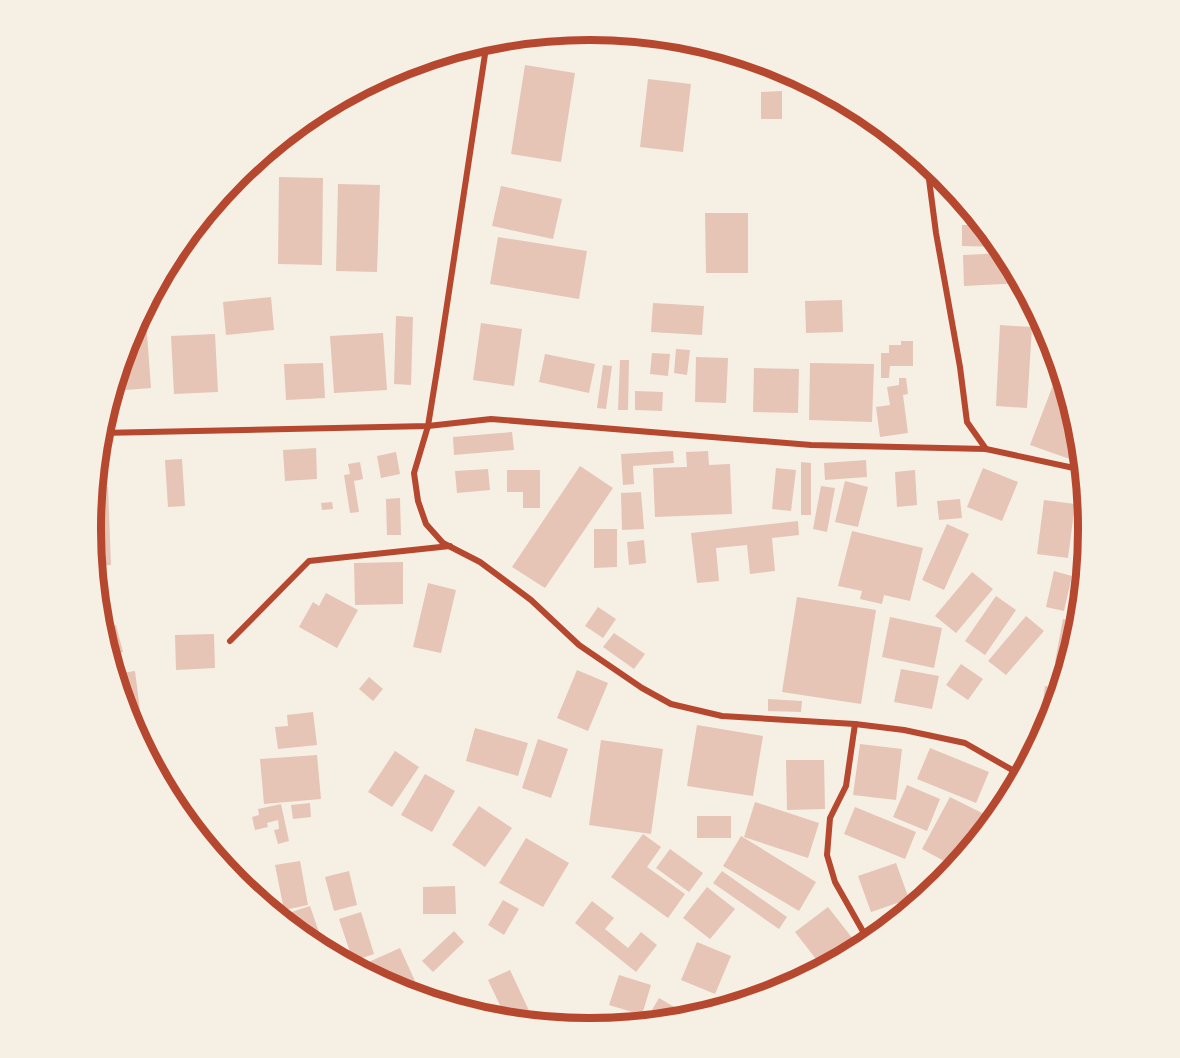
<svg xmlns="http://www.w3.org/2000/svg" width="1180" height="1058" viewBox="0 0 1180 1058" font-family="'Space Grotesk',sans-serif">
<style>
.building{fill:#e6c5b7}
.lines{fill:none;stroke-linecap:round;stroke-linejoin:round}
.minor{stroke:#b5482f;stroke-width:6}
.rim{fill:none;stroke:#b5482f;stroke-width:8}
</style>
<rect width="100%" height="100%" fill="#f6efe4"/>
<g class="building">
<polygon points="525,65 575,73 561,162 511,154"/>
<polygon points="648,79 691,84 683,152 640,147"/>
<polygon points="782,91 782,119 761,119 761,92"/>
<polygon points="836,98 856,108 839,111"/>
<polygon points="279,177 323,178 322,265 278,264"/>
<polygon points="338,184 380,185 377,272 336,271"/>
<polygon points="501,186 562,199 553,239 492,226"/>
<polygon points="705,213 748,213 748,273 706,273"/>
<polygon points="962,225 983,225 1001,247 962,246"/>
<polygon points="498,237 587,251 579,299 490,284"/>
<polygon points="1006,253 1022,283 964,286 963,255"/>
<polygon points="271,297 274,330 226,335 223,302"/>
<polygon points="842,300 843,332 806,333 805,301"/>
<polygon points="653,303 704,306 702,335 651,332"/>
<polygon points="145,307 151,388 113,391 129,338"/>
<polygon points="396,316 413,317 411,385 394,384"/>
<polygon points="481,323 522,329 514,386 473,380"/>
<polygon points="1000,325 1032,327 1027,408 996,406"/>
<polygon points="383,333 387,390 334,393 330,336"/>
<polygon points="215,334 218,392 174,394 171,336"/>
<polygon points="901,341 913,341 913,366 890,366 889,378 881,378 881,353 889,353 889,345 901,345"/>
<polygon points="676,349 690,350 687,375 674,373"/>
<polygon points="652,353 670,354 668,376 650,374"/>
<polygon points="545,354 595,364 589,393 539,382"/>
<polygon points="696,357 728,358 726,403 695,402"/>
<polygon points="620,360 629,360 628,410 618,410"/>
<polygon points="323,363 325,398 286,400 284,364"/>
<polygon points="810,363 874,364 872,422 809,420"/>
<polygon points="603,365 612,366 606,409 597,408"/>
<polygon points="1060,367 1079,432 1082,460 1081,463 1030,445"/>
<polygon points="754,368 799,369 798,413 753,412"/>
<polygon points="899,378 906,378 908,394 903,395 908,433 880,437 876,407 890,405 887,387 899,385"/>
<polygon points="635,391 663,392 662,411 635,410"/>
<polygon points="512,432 514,450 454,455 453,437"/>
<polygon points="316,448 317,479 285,481 283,450"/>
<polygon points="673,451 674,463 633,466 634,484 623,485 621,454"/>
<polygon points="708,451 709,465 730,464 732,514 655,517 653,468 687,467 686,452"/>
<polygon points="396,452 400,474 381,478 377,456"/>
<polygon points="182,459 185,506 168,507 165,460"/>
<polygon points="866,460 867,477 825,480 824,463"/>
<polygon points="360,462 363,479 354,481 359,512 350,513 344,475 350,474 348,464"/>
<polygon points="801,462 811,463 811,515 801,515"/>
<polygon points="580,466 613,488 545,588 512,567"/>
<polygon points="776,468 796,470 791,511 772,509"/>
<polygon points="983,468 1018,482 1002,521 967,507"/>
<polygon points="488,469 490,490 457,493 455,471"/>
<polygon points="507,470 540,470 540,508 523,508 523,492 507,492"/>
<polygon points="915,470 917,505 897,507 895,472"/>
<polygon points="845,481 868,487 858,527 835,522"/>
<polygon points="821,486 835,488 827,532 813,529"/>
<polygon points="108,487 111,565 95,566 91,529 95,488"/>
<polygon points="641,492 644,529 622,530 621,493"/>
<polygon points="400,498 401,535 387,535 386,499"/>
<polygon points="960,499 962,518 939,520 937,501"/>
<polygon points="1044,500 1075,504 1068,558 1037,554"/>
<polygon points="332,502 333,509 322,510 321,503"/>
<polygon points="1087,518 1089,529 1085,569 1077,567"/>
<polygon points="798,521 799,535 772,538 775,571 750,574 747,545 716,548 719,581 697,583 691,533"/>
<polygon points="947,524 969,534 944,590 922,580"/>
<polygon points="594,529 617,529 617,567 594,568"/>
<polygon points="852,531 923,548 910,601 884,595 882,604 860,599 862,591 838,586"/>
<polygon points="644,540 646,563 629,565 627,542"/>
<polygon points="403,562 403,604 355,605 354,563"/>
<polygon points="1054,571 1072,576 1064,611 1046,607"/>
<polygon points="972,572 993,589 956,633 935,616"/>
<polygon points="96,582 102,582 102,605 98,605"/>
<polygon points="428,583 456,590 441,653 413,647"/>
<polygon points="326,593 358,610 337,648 299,627 313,602 319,606"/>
<polygon points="996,596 1016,610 985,655 965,641"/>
<polygon points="797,597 876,610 861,704 782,692"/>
<polygon points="598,607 616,619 603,638 585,626"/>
<polygon points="1026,616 1044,631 1006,675 988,661"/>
<polygon points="890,617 942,628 934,668 882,657"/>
<polygon points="1063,619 1080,623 1068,665 1055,662"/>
<polygon points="116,625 123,652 109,655 101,629"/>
<polygon points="614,633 645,654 634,669 603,647"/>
<polygon points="214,634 215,668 176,670 175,635"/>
<polygon points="961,664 983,679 968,700 946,685"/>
<polygon points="901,669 939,676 932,709 894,702"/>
<polygon points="577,670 608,683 588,731 557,718"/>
<polygon points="135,671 145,749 144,749 129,720 115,674"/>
<polygon points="1056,672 1065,673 1054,711 1042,709 1045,686 1054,687"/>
<polygon points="369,677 383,689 373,701 359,689"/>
<polygon points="768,699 802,701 801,712 768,711"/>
<polygon points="313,712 317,745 278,749 275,727 288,726 287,715"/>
<polygon points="697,725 763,736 753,796 687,786"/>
<polygon points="475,728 528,743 518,776 466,761"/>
<polygon points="538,739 568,749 551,798 522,788"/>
<polygon points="601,740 663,749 651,834 589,825"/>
<polygon points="860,744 902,749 896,800 853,795"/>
<polygon points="930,748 989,772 976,803 917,779"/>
<polygon points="395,751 419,767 392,807 368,792"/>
<polygon points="317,755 321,799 264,804 260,759"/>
<polygon points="786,760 824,760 825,809 787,810"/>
<polygon points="425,774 455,791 432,832 401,815"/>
<polygon points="907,785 940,799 927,831 893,817"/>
<polygon points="950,797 994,819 955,867 922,849"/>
<polygon points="755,802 819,823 808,858 744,837"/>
<polygon points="310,803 311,817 293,819 291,805"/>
<polygon points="281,804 289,841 278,844 274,830 279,829 278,820 267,823 268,827 255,830 252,817 259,815 258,809"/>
<polygon points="479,806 512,828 485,867 452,845"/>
<polygon points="855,807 916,832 905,859 844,834"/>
<rect x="697" y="816" width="34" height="22"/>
<polygon points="643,834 661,847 647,867 685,894 668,918 611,877"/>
<polygon points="741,836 816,882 799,911 723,866"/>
<polygon points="526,838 569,863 543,907 499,883"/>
<polygon points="670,849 703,873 689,892 656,868"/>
<polygon points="300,861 308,905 284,910 275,865"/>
<polygon points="896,863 909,899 871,912 858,876"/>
<polygon points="943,870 949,875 943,882 912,907 912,906"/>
<polygon points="349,871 357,905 334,911 325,877"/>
<polygon points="722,871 787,917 779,929 713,883"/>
<polygon points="455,886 456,914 423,914 423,887"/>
<polygon points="707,887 735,909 710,939 683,918"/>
<polygon points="503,900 519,909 504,935 488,925"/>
<polygon points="592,901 614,918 605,929 628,948 641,932 657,945 636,972 575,923"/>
<polygon points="310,906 323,944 317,946 279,916"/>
<polygon points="828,907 860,948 823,968 795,932"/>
<polygon points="361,912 374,954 353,961 339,919"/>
<polygon points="454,931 464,942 433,972 422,961"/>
<polygon points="697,942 731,956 715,994 681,980"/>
<polygon points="400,948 415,981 397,989 365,972 362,965"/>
<polygon points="510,970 532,1017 522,1021 507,1020 488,980"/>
<polygon points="619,975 651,985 642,1015 609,1005"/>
<polygon points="659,998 686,1014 683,1019 660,1021 649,1015"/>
<polygon points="470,1011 492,1011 492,1018 470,1012"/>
<polygon points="616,1013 644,1023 611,1026"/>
</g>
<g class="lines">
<g class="minor">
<polyline points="575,32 714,48"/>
<polyline points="487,41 438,364 428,426 414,473 418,501 426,524 443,543 480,562 531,600 579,645 642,688 671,704 722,716 855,724 904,730 965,743 1021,775"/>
<polyline points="927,164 936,233 960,367 967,422 986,449"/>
<polyline points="100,433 428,426 491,419 811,445 986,449 1083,470"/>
<polyline points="230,641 309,561 450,546"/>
<polyline points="855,724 846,786 830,818 827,855 835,882 869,942"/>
</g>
</g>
<path d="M0 0H1180V1058H0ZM589 40H590A488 488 0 0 1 1078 528V530A488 488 0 0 1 590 1018H589A488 488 0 0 1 101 530V528A488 488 0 0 1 589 40Z" fill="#f6efe4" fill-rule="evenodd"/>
<path class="rim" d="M589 40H590A488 488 0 0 1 1078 528V530A488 488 0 0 1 590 1018H589A488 488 0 0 1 101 530V528A488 488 0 0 1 589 40Z"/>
</svg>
